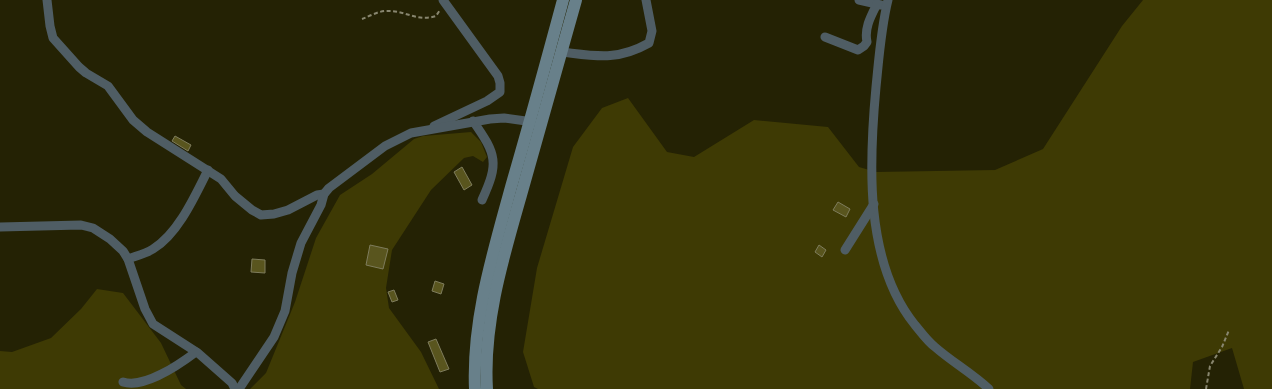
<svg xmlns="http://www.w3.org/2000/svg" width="1272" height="389" viewBox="0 0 1272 389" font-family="'PT Sans',sans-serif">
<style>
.green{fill:#3e3a04}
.building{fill:#59551e;stroke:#7e7c5c}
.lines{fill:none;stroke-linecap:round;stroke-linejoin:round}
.path{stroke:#88866f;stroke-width:2;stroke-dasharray:4 2.5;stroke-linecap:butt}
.street{stroke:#4f5d64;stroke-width:9}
.secondary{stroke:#68808a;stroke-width:12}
</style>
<rect width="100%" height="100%" fill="#242204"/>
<g class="green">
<polygon points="1143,0 1272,0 1272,389 1244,389 1232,348 1193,362 1190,389 538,389 534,387 523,352 537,268 573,147 602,108 628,98 667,152 694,157 754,120 828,127 859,167 876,172 995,170 1043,149 1122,26"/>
<polygon points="471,132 481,142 487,157 483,162 473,156 464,158 431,190 392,250 386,288 389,308 421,352 439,389 250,389 266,373 295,302 316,238 340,195 372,174 414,139 423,136"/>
<polygon points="97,289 123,293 161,343 181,385 186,389 0,389 0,351 12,352 51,338 81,309"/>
</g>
<g class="building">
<polygon points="175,136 191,145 188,151 172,141"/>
<polygon points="462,167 472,185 464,190 454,172"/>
<polygon points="838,202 850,209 846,217 833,210"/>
<polygon points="370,245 388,249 383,269 366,265"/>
<polygon points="819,245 826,250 822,257 815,252"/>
<polygon points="252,259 265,260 265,273 251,272"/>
<polygon points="435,281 444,284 441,294 432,291"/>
<polygon points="394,290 398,300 392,302 388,292"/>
<polygon points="436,339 449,369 440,372 428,342"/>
</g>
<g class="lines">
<g class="path">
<path d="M362,19C370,16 380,10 389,11C405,11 419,22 436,16L440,10"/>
<polyline points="1206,389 1210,366 1222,347 1229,330"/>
</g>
<g class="street">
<polyline points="47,0 50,26 53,38 79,67 86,73 108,86 133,120 147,132 221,179 235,196 252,210 261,215 274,214 288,210 317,195 324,194"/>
<polyline points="859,0 881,5"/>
<path d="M888,0C881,28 879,58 876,87C869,162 864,262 915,325C921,332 927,341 935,347C952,362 972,373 989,389"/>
<path d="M825,37L858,50L864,46L867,42C864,28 871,16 877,4"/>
<path d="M562,52C596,56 617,61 649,43L652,31L646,0"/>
<path d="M473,121C497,155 499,163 482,200"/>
<polyline points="434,126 487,101 500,92 500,83 498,76 443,0"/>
<polyline points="0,227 81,225 93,228 110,239 123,251 128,259 145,309 153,324 198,353 232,383 235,389"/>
<polyline points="845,250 874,204"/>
<path d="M128,259C136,256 145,254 153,249C178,234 195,196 208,170"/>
<path d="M123,382C144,389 180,364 196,352"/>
<polyline points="239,389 274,337 285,311 292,273 301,243 321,205 324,194 329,188 385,146 411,133 490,119 504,118 533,122"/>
</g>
<g class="secondary">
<path d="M475,389C472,320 493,253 511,187C529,125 546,63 563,0"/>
<path d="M487,389C483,323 503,258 521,195C539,130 558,65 576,0"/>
</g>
</g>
</svg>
